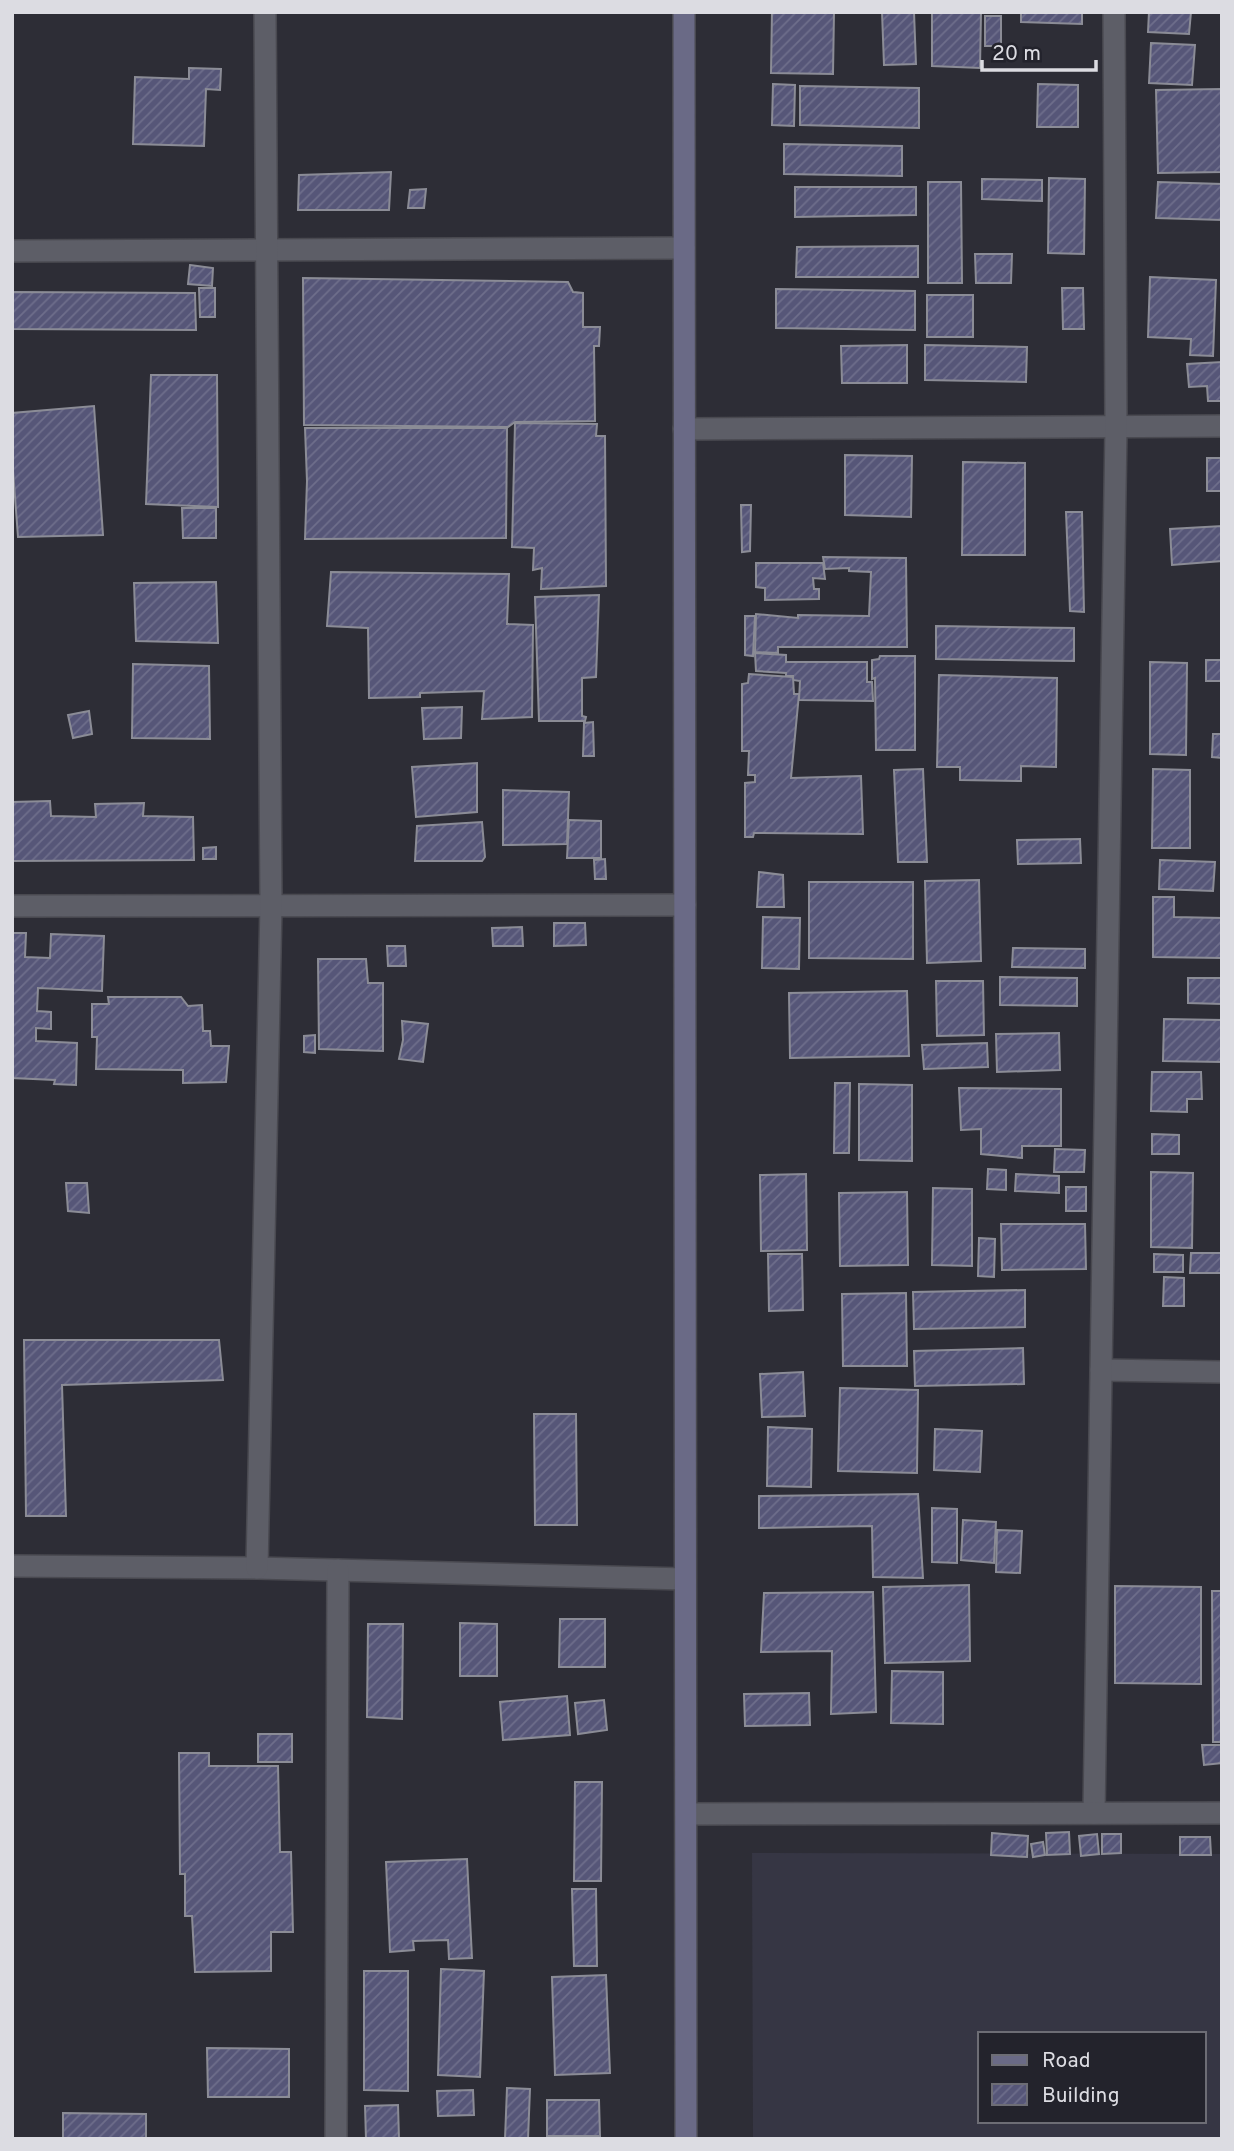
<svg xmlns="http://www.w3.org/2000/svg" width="1234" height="2151" viewBox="0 0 1234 2151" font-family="Overpass,sans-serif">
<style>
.built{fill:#363644;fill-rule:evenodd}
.building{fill:url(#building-hatch);stroke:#8b8c96;stroke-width:2}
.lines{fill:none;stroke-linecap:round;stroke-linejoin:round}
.minor-casing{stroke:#494950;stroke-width:24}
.secondary-casing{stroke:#494950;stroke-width:24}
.minor{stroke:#5d5e67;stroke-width:21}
.secondary{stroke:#6a6a86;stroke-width:21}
</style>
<defs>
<pattern id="building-hatch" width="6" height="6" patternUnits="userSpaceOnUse" patternTransform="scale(1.75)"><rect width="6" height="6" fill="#565678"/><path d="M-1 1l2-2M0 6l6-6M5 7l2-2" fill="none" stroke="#6e6e8b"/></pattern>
</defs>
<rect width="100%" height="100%" fill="#2d2d36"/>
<path class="built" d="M752,1853L1222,1854V2139H753ZM980,2034H1204V2121H980Z"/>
<g class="building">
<polygon points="772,12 834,12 833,74 771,73"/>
<polygon points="882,12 914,12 916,64 884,65"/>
<polygon points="932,12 981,12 980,68 932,66"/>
<polygon points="1021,12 1082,12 1082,24 1021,22"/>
<polygon points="1149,12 1191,12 1189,34 1148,32"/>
<rect x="985" y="16" width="16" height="30"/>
<polygon points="1151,43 1195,45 1192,85 1149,83"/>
<polygon points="189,68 221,69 220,90 206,89 204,146 133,144 135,77 189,79"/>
<polygon points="773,84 795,85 794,126 772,125"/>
<polygon points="1038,84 1078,85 1078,127 1037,127"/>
<polygon points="800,86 919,88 919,128 800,125"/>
<polygon points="1222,89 1222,172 1158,173 1156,90"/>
<polygon points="784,144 902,146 902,176 784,174"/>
<polygon points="391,172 389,210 298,210 299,175"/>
<polygon points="1049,178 1085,179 1084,254 1048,253"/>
<polygon points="982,179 1042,180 1042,201 982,199"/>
<polygon points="928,182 961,182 962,283 928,283"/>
<polygon points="1158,182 1222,184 1222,220 1156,218"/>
<polygon points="795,187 916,187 916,215 795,217"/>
<polygon points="426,189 424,208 408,208 410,190"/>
<polygon points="918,246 918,277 796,277 797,247"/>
<polygon points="975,254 1012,254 1011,283 976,283"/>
<polygon points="190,265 213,268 212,286 188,284"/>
<polygon points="1150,277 1216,280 1213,356 1190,355 1191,339 1148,337"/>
<polygon points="303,278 568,282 573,292 583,293 583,327 600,327 599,346 594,346 595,421 515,422 508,427 304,425"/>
<polygon points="199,288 215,288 215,317 200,317"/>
<polygon points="1062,288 1083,288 1084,329 1063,329"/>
<polygon points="776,289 915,291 915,330 776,328"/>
<polygon points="12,292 195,293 196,330 12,329"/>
<rect x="927" y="295" width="46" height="42"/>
<polygon points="907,345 907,383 842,383 841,346"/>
<polygon points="925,345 1027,347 1026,382 925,380"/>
<polygon points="1222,362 1222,401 1208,401 1207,386 1189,387 1187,364"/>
<polygon points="151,375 217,375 218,507 146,504"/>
<polygon points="94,406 103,535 18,537 12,457 12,413"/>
<polygon points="515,423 597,424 596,436 605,436 606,586 541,589 542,568 533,570 534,548 512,547"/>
<polygon points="305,428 507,428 506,538 305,539 307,481"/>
<polygon points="845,455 912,456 911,517 845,515"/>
<rect x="1207" y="458" width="15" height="33"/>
<polygon points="963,462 1025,463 1025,555 962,555"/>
<polygon points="741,505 751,505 750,551 742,552"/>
<polygon points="182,508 216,508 216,538 183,538"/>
<polygon points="1066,512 1082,512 1084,612 1070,611"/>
<polygon points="1222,526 1222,561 1172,565 1170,529"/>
<polygon points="823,557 906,558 907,647 778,647 778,653 755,652 756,614 798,618 798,615 869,616 871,572 849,571 849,568 825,569"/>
<polygon points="756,563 823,563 825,579 813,578 814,589 819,589 819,599 765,600 765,588 756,587"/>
<polygon points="331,572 509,574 507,624 533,625 532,717 482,719 484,691 420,693 420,697 369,698 368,628 327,626"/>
<polygon points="216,582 218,643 136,641 134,583"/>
<polygon points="599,595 596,677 582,678 582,716 586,717 585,721 539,721 535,597"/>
<polygon points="745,616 755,616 753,656 745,655"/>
<polygon points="936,626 1074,628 1074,661 936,659"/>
<polygon points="755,653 786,655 786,662 867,662 867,682 872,682 873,701 799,700 800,681 793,680 793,676 786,676 786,673 756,671"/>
<polygon points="880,656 915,656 915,750 876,750 875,678 872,679 872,660 879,659"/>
<rect x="1206" y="660" width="16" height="21"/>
<polygon points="1150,662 1187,663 1186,755 1150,754"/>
<polygon points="133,664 209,666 210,739 132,738"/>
<polygon points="749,674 793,677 794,694 799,694 791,778 861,776 863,834 754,833 753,837 745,837 745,783 755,782 755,775 748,775 749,751 742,751 742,684 748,683"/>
<polygon points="939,675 1057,678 1056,767 1021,766 1021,781 960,780 960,767 937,767"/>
<polygon points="462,707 461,738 424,739 422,708"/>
<polygon points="89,711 92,734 73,738 68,715"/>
<polygon points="593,722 594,756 583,756 584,723"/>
<polygon points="1213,734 1222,734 1222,758 1212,757"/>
<polygon points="477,763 477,812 416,817 412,767"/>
<polygon points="923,769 927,862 898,862 894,770"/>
<polygon points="1153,769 1190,770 1190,848 1152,848"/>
<polygon points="503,790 569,792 567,844 503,845"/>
<polygon points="50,801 51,816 96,817 95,804 144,803 143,816 193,817 194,860 12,861 12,802"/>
<polygon points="569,820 601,821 601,858 567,858"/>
<polygon points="482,822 485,857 482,861 415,861 417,826"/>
<polygon points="1080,839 1081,863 1018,864 1017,840"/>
<polygon points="216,847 216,859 203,859 203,848"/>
<polygon points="605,859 606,879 595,879 594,860"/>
<polygon points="1160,860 1215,862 1213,891 1159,889"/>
<polygon points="759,872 783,875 784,907 757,907"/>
<polygon points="979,880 981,961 927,963 925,881"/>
<polygon points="809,882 913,882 913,959 809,958"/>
<polygon points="1153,897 1174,897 1174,917 1222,918 1222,958 1153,957"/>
<polygon points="763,917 800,918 799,969 762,968"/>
<polygon points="554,923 585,923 586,945 554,946"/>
<polygon points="522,927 523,946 493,946 492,928"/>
<polygon points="12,933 26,933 25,957 50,958 51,934 104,936 102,991 38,988 37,1011 51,1012 51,1029 36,1028 36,1041 77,1043 76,1085 54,1084 55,1080 12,1078"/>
<polygon points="387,946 405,946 406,966 388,966"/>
<polygon points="1013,948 1085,949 1085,968 1012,967"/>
<polygon points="318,959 366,959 368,983 383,983 383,1051 319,1049"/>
<polygon points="1000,977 1077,978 1077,1006 1000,1005"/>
<polygon points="1188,978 1222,978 1222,1004 1188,1003"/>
<polygon points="936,981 983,981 984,1035 937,1036"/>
<polygon points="907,991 909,1056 790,1058 789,993"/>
<polygon points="108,997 181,997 188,1006 202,1005 203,1031 210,1031 211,1046 229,1046 226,1082 183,1083 183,1070 96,1069 97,1037 92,1037 92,1004 109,1004"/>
<polygon points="1164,1019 1222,1020 1222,1062 1163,1061"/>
<polygon points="402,1021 428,1024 423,1062 399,1059 403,1040"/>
<polygon points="1059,1033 1060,1070 997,1072 996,1034"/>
<polygon points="315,1035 315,1053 304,1052 304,1036"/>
<polygon points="987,1043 988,1067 924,1069 922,1045"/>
<polygon points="1152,1072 1201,1072 1202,1099 1187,1099 1187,1112 1151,1111"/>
<polygon points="835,1083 850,1083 849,1153 834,1153"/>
<polygon points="859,1084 912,1085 912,1161 859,1160"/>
<polygon points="959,1088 1061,1089 1061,1146 1022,1146 1022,1158 981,1154 981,1129 961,1130"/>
<polygon points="1152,1134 1179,1135 1179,1154 1152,1154"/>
<polygon points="1055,1149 1085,1150 1084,1172 1054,1172"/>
<polygon points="988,1169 1006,1170 1006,1190 987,1189"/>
<polygon points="1151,1172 1193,1173 1192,1248 1151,1247"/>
<polygon points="806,1174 807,1250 761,1251 760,1175"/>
<polygon points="1016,1174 1059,1176 1059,1193 1015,1191"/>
<polygon points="66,1183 87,1183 89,1213 68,1211"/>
<rect x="1066" y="1187" width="20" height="24"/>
<polygon points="933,1188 972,1189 972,1266 932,1265"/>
<polygon points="907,1192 908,1265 840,1266 839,1193"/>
<polygon points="1001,1224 1085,1224 1086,1269 1002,1270"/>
<polygon points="979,1238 995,1239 994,1277 978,1276"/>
<polygon points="1191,1253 1222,1253 1222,1273 1190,1273"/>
<polygon points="768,1254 802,1254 803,1310 769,1311"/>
<polygon points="1154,1254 1183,1255 1183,1272 1154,1272"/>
<polygon points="1164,1277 1184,1278 1184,1306 1163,1306"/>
<polygon points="1025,1290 1025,1327 914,1329 913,1292"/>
<polygon points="906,1293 907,1366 843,1366 842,1294"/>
<polygon points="24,1340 219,1340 223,1380 62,1385 66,1516 26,1516"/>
<polygon points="1023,1348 1024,1384 915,1386 914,1351"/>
<polygon points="803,1372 805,1416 762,1417 760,1374"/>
<polygon points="840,1388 918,1390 917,1473 838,1471"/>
<polygon points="534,1414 576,1414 577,1525 535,1525"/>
<polygon points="768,1427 812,1429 811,1487 767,1486"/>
<polygon points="935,1429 982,1431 980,1472 934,1470"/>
<polygon points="918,1494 923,1578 873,1577 872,1526 759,1528 759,1496"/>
<polygon points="932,1508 957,1509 957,1563 932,1562"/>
<polygon points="963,1520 996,1522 994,1563 961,1560"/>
<polygon points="997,1530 1022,1531 1020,1573 996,1572"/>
<polygon points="969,1585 970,1661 885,1663 883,1587"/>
<polygon points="1115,1586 1201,1587 1201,1684 1115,1683"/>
<polygon points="1212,1591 1222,1591 1222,1742 1213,1742"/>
<polygon points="873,1592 876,1712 831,1714 832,1651 761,1652 764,1593"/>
<polygon points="560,1619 605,1619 605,1667 559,1667"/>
<polygon points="460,1623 497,1624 497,1676 460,1676"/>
<polygon points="368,1624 403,1624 402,1719 367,1717"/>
<polygon points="892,1671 943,1672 943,1724 891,1723"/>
<polygon points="809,1693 810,1725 745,1726 744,1694"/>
<polygon points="567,1696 570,1735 503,1740 500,1702"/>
<polygon points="604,1700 607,1730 578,1734 575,1703"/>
<rect x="258" y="1734" width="34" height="28"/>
<polygon points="1202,1745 1222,1745 1222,1763 1204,1765"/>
<polygon points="179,1753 209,1753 209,1766 278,1766 280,1852 291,1852 293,1932 271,1932 271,1971 195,1972 192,1916 185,1916 185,1874 180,1874"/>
<polygon points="575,1782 602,1782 601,1881 574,1881"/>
<polygon points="1069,1832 1070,1854 1047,1855 1046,1833"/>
<polygon points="992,1833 1028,1836 1027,1857 991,1855"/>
<polygon points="1097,1834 1099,1854 1081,1856 1079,1836"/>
<polygon points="1102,1834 1121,1834 1121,1853 1102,1854"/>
<polygon points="1180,1837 1210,1837 1211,1855 1180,1855"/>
<polygon points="1043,1842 1045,1855 1033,1857 1031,1844"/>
<polygon points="467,1859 472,1958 449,1959 448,1940 413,1941 414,1950 390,1952 386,1862"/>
<polygon points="572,1889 596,1889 597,1966 574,1966"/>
<polygon points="441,1969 484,1971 480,2077 438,2075"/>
<polygon points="364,1971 408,1971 408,2091 364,2090"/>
<polygon points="606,1975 610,2073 555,2075 552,1977"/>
<polygon points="207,2048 289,2049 289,2097 208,2097"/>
<polygon points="507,2088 530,2089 528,2139 505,2139"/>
<polygon points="473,2090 474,2115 438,2116 437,2091"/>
<polygon points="547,2100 599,2100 600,2136 547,2136"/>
<polygon points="398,2105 399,2139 366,2139 365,2106"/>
<polygon points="63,2113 146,2114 146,2139 63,2139"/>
</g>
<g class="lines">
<defs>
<g id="minor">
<polyline points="12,251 684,248"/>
<polyline points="684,429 1222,426"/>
<polyline points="12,906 685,905"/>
<polyline points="1101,1370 1222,1372"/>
<polyline points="12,1566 257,1568 685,1579"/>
<polyline points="257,1568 271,905 265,12"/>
<polyline points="1094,1813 1116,428 1114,12"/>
<polyline points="686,1814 1222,1813"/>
<polyline points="336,2139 338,1570"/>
</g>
<polyline id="secondary" points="684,12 686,2139"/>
</defs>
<use href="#minor" class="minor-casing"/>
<use href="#secondary" class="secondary-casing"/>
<use href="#minor" class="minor"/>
<use href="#secondary" class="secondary"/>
</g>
<rect width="1234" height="2151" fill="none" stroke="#dcdce2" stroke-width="28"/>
<rect x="978" y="2032" width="228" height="91" fill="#23232c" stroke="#6d6d75" stroke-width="2"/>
<rect x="992" y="2055" width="35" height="10" fill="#6a6a86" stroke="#6d6d75" stroke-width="2"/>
<text x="1042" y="2067" font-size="21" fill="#dcdce2">Road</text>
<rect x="992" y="2084" width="35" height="21" fill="url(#building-hatch)" stroke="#6d6d75" stroke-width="2"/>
<text x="1042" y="2102" font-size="21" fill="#dcdce2">Building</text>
<path d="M982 60v10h114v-10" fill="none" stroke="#dcdce2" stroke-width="3.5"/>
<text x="992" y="60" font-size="21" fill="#dcdce2" stroke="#23232c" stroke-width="5" paint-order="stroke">20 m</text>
</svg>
